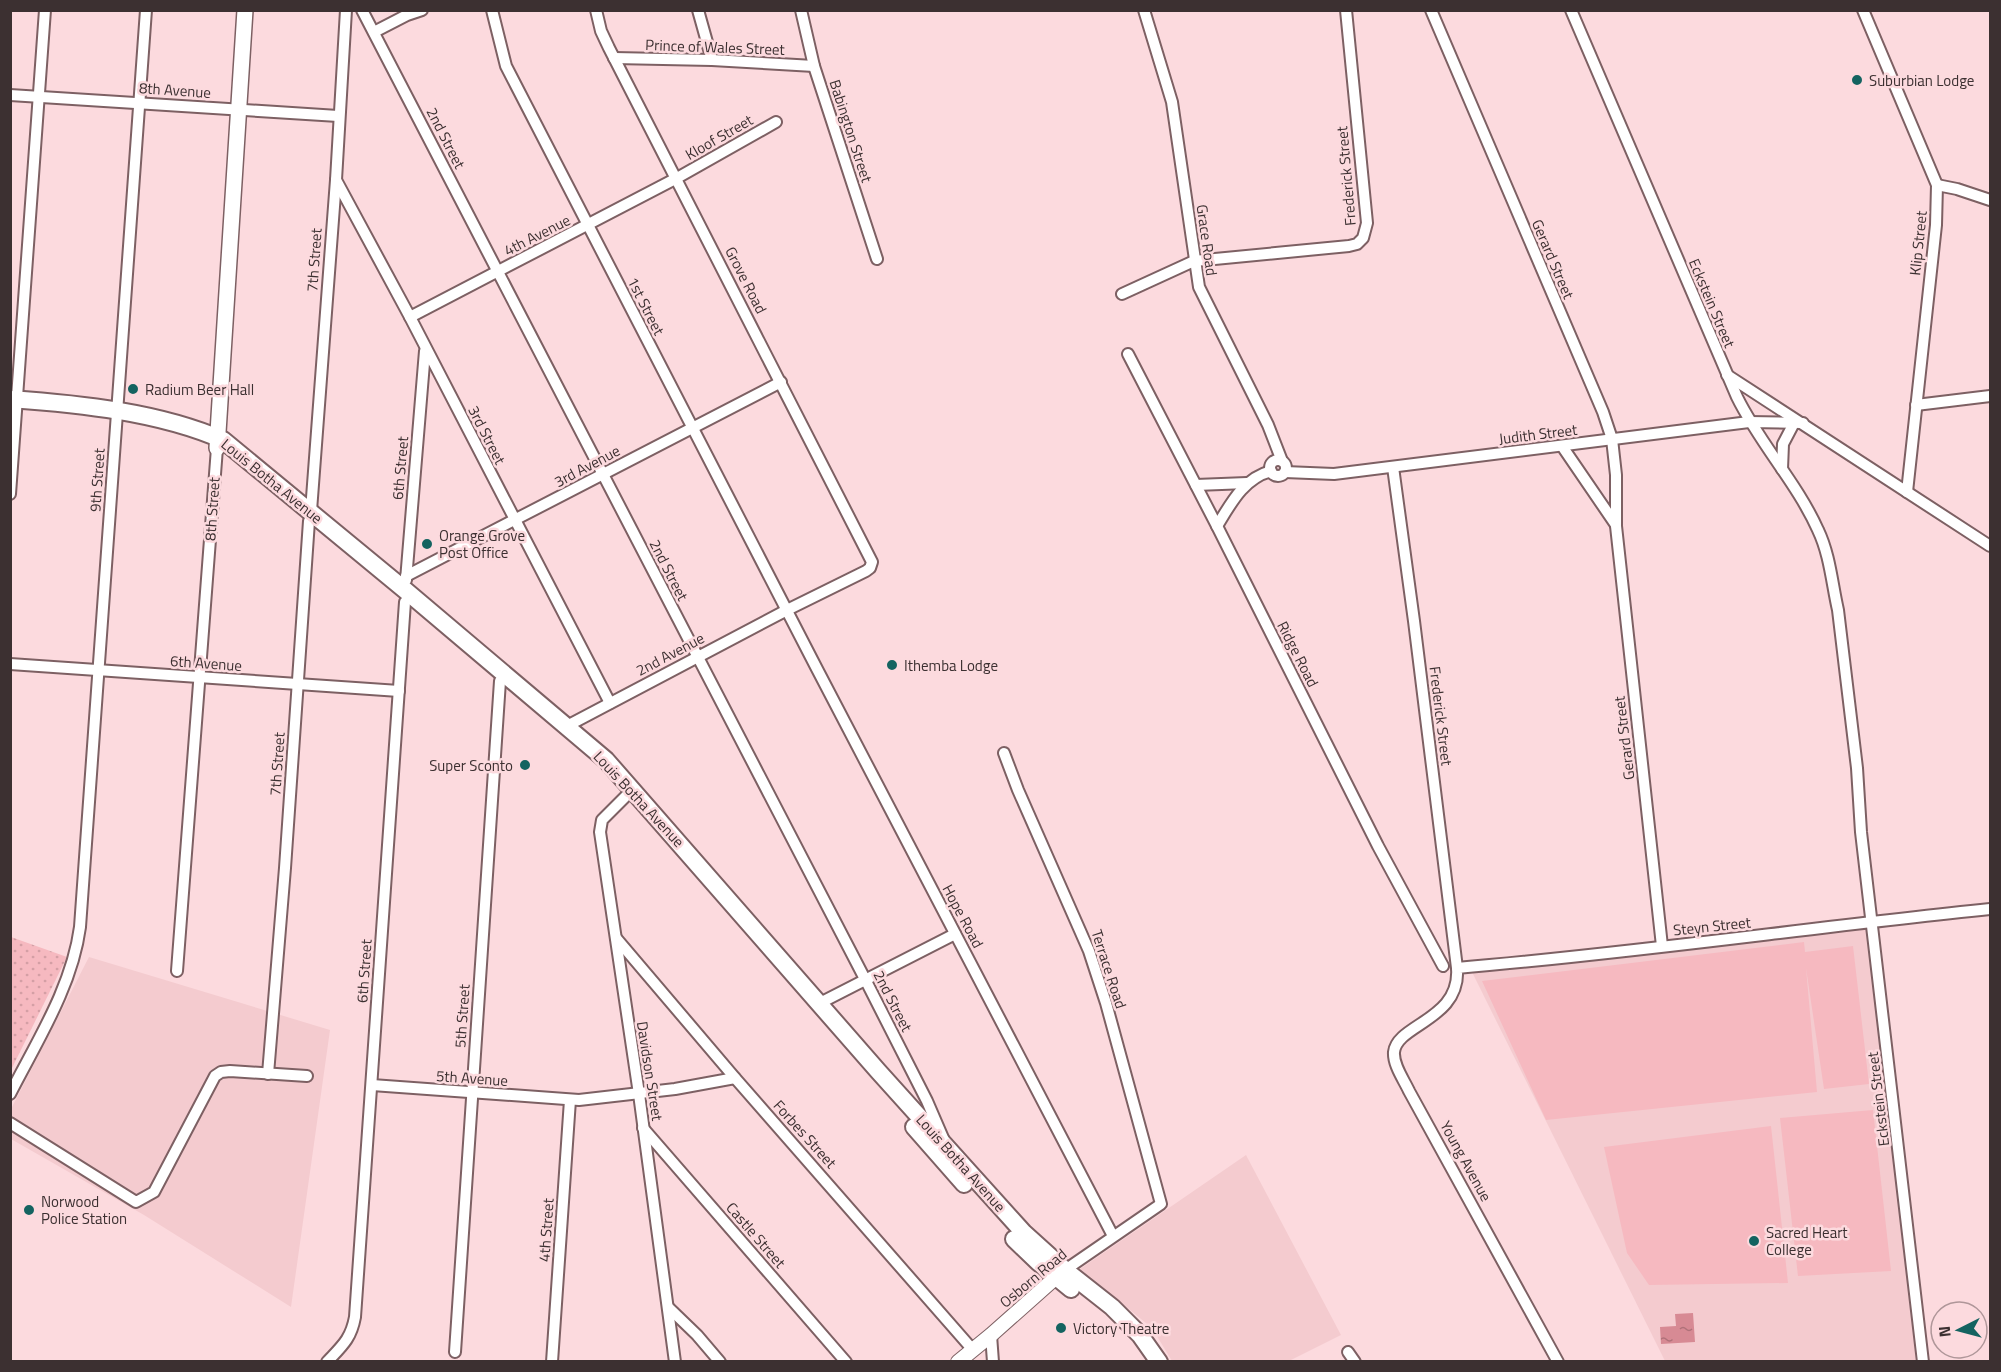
<svg xmlns="http://www.w3.org/2000/svg" width="2001" height="1372" viewBox="0 0 2001 1372" font-family="'Titillium Web',sans-serif">
<style>
.built{fill:#f4cbcf}
.grass{fill:url(#grass-dots)}
.pitch{fill:#f6b9c0}
.water{fill:url(#water-ripples)}
.lines{fill:none;stroke-linecap:round;stroke-linejoin:round}
.minor-casing{stroke:#7d6063;stroke-width:14}
.tertiary-casing{stroke:#7d6063;stroke-width:16}
.secondary-casing{stroke:#7d6063;stroke-width:18}
.primary-casing{stroke:#7d6063;stroke-width:20}
.minor{stroke:#fff;stroke-width:10}
.tertiary{stroke:#fff;stroke-width:14}
.secondary{stroke:#fff;stroke-width:15}
.primary{stroke:#fff;stroke-width:16}
.poi-dot{fill:#146360;stroke:#fcdade;stroke-width:2}
.labels{text-anchor:middle;dominant-baseline:central;stroke-width:5;stroke-linejoin:round;paint-order:stroke}
.street-label{font-size:15px;fill:#3c3031;stroke:#fcdade}
.poi-label{font-size:15px;fill:#3c3031;stroke:#fcdade;text-anchor:start}
</style>
<defs>
<pattern id="grass-dots" width="8" height="8" patternUnits="userSpaceOnUse" patternTransform="scale(1.5)"><rect width="8" height="8" fill="#f6b9c0"/><path d="M2 2h.1M6 6h.1" fill="none" stroke="#d49fa5" stroke-width="1.8" stroke-linecap="round"/></pattern>
<pattern id="water-ripples" width="26" height="14" patternUnits="userSpaceOnUse" patternTransform="scale(1.5)"><rect width="26" height="14" fill="#d78a94"/><path d="M2 4q2-2 4 0t4 0M15 11q2-2 4 0t4 0" fill="none" stroke="#b07179"/></pattern>
</defs>
<rect width="100%" height="100%" fill="#fcdade"/>
<g class="built">
<polygon points="1867,927 1916,1361 1665,1361 1471,970"/>
<polygon points="89,957 330,1030 291,1307 144,1215 11,1139 11,1109"/>
<polygon points="1246,1155 1341,1335 1289,1361 1172,1361 1152,1328 1080,1269"/>
</g>
<polygon class="grass" points="11,937 67,957 11,1070 10,937"/>
<g class="pitch">
<polygon points="1804,942 1805,952 1853,946 1869,1084 1824,1089 1806,968 1817,1092 1546,1120 1482,981"/>
<polygon points="1873,1110 1891,1271 1798,1276 1780,1118"/>
<polygon points="1771,1126 1788,1283 1649,1285 1627,1253 1604,1147"/>
</g>
<polygon class="water" points="1693,1313 1695,1342 1661,1344 1660,1327 1676,1326 1675,1314"/>
<g class="lines">
<defs>
<g id="minor">
<polyline points="362,10 866,981 927,1101 943,1138"/>
<polyline points="492,10 506,66 816,667 1113,1236"/>
<polyline points="698,10 712,60"/>
<polyline points="801,10 814,66 877,259"/>
<polyline points="1144,10 1172,102 1199,287 1268,425 1282,461"/>
<polyline points="1431,10 1603,412 1612,439 1616,475 1616,526 1662,946"/>
<path d="M1571,10L1737,397C1760,444 1797,483 1818,530C1830,555 1832,584 1838,610L1857,768L1861,832L1923,1362"/>
<polyline points="1863,10 1937,185 1936,225 1907,492"/>
<polyline points="374,32 407,15 422,10"/>
<polyline points="614,58 712,60 814,66"/>
<polyline points="10,95 338,116"/>
<polyline points="336,180 410,317 610,703"/>
<polyline points="1937,185 1957,189 1990,200"/>
<polyline points="1122,294 1194,261 1349,246 1357,244 1363,238 1367,223 1346,10"/>
<polyline points="410,317 677,178 776,122"/>
<polyline points="1128,354 1217,526 1378,846 1443,966"/>
<polyline points="1727,375 1990,546"/>
<polyline points="1916,405 1990,396"/>
<polyline points="1562,446 1616,525"/>
<circle cx="1278" cy="468" r="8"/>
<polyline points="1393,467 1414,621 1457,968"/>
<polyline points="1782,469 1783,444 1794,423"/>
<polyline points="1285,472 1334,474 1749,422 1803,423"/>
<polyline points="1196,485 1247,483"/>
<polyline points="10,494 45,10"/>
<polyline points="311,511 336,180 346,10"/>
<path d="M1217,526C1231,503 1244,478 1271,471"/>
<polyline points="406,576 781,382"/>
<polyline points="406,580 425,351"/>
<polyline points="10,664 399,691"/>
<polyline points="567,726 787,610 866,571 870,568 872,562 609,48 601,31 596,10"/>
<polyline points="1004,753 1018,790 1089,951 1106,1003 1161,1204 1065,1270"/>
<polyline points="627,795 602,820 600,832 639,1094 675,1362"/>
<polyline points="616,938 735,1078 973,1350"/>
<polyline points="177,971 217,448"/>
<polyline points="820,1003 955,934"/>
<polyline points="268,1074 285,868 309,521"/>
<polyline points="372,1085 579,1100 675,1089 735,1078"/>
<path d="M10,1094C37,1041 72,987 80,927L146,10"/>
<polyline points="10,1123 136,1202 154,1192 215,1076 221,1072 230,1071 307,1076"/>
<polyline points="643,1128 846,1362"/>
<polyline points="669,1308 697,1335 720,1362"/>
<polyline points="991,1335 993,1362"/>
<polyline points="455,1352 500,681"/>
<polyline points="1348,1352 1355,1362"/>
<path d="M327,1362C342,1346 351,1339 355,1317L405,602"/>
<polyline points="552,1362 570,1100"/>
<path d="M1558,1362L1409,1091C1404,1080 1393,1065 1394,1052C1397,1024 1461,1020 1457,968C1636,953 1813,927 1990,909"/>
</g>
<polyline id="tertiary" points="958,1362 991,1335 1063,1271"/>
<polyline id="secondary" points="217,448 245,10"/>
<g id="primary">
<path d="M10,399C80,404 159,412 223,440L405,590L606,760L878,1071L1024,1233L1065,1270L1112,1307L1140,1335L1159,1362"/>
<polyline points="914,1127 964,1184"/>
<polyline points="1014,1239 1038,1262 1071,1289"/>
</g>
</defs>
<use href="#minor" class="minor-casing"/>
<use href="#tertiary" class="tertiary-casing"/>
<use href="#secondary" class="secondary-casing"/>
<use href="#primary" class="primary-casing"/>
<use href="#minor" class="minor"/>
<use href="#tertiary" class="tertiary"/>
<use href="#secondary" class="secondary"/>
<use href="#primary" class="primary"/>
</g>
<g class="poi-dot">
<circle cx="1857" cy="80" r="6"/>
<circle cx="133" cy="389" r="6"/>
<circle cx="427" cy="544" r="6"/>
<circle cx="892" cy="665" r="6"/>
<circle cx="525" cy="765" r="6"/>
<circle cx="29" cy="1210" r="6"/>
<circle cx="1754" cy="1241" r="6"/>
<circle cx="1061" cy="1328" r="6"/>
</g>
<g class="labels">
<g class="street-label">
<text transform="translate(715 47) rotate(2)">Prince of Wales Street</text>
<text transform="translate(175 90) rotate(4)">8th Avenue</text>
<text transform="translate(851 131) rotate(72)">Babington Street</text>
<text transform="translate(719 137) rotate(-30)">Kloof Street</text>
<text transform="translate(446 138) rotate(63)">2nd Street</text>
<text transform="translate(1346 176) rotate(-95)">Frederick Street</text>
<text transform="translate(537 235) rotate(-27)">4th Avenue</text>
<text transform="translate(1207 240) rotate(82)">Grace Road</text>
<text transform="translate(1918 243) rotate(-84)">Klip Street</text>
<text transform="translate(1553 259) rotate(67)">Gerard Street</text>
<text transform="translate(314 260) rotate(-86)">7th Street</text>
<text transform="translate(746 280) rotate(63)">Grove Road</text>
<text transform="translate(1712 303) rotate(67)">Eckstein Street</text>
<text transform="translate(646 306) rotate(63)">1st Street</text>
<text transform="translate(1538 434) rotate(-7)">Judith Street</text>
<text transform="translate(487 435) rotate(63)">3rd Street</text>
<text transform="translate(587 466) rotate(-28)">3rd Avenue</text>
<text transform="translate(400 468) rotate(-85)">6th Street</text>
<text transform="translate(97 480) rotate(-86)">9th Street</text>
<text transform="translate(272 481) rotate(39)">Louis Botha Avenue</text>
<text transform="translate(212 509) rotate(-86)">8th Street</text>
<text transform="translate(669 570) rotate(63)">2nd Street</text>
<text transform="translate(670 654) rotate(-28)">2nd Avenue</text>
<text transform="translate(1298 654) rotate(63)">Ridge Road</text>
<text transform="translate(206 663) rotate(4)">6th Avenue</text>
<text transform="translate(1441 716) rotate(83)">Frederick Street</text>
<text transform="translate(1624 738) rotate(-97)">Gerard Street</text>
<text transform="translate(277 764) rotate(-86)">7th Street</text>
<text transform="translate(639 799) rotate(47)">Louis Botha Avenue</text>
<text transform="translate(963 916) rotate(62)">Hope Road</text>
<text transform="translate(1712 926) rotate(-6)">Steyn Street</text>
<text transform="translate(1109 969) rotate(72)">Terrace Road</text>
<text transform="translate(364 971) rotate(-86)">6th Street</text>
<text transform="translate(893 1001) rotate(63)">2nd Street</text>
<text transform="translate(462 1016) rotate(-86)">5th Street</text>
<text transform="translate(650 1071) rotate(81)">Davidson Street</text>
<text transform="translate(472 1078) rotate(4)">5th Avenue</text>
<text transform="translate(1878 1099) rotate(-97)">Eckstein Street</text>
<text transform="translate(805 1134) rotate(48)">Forbes Street</text>
<text transform="translate(1466 1161) rotate(61)">Young Avenue</text>
<text transform="translate(961 1163) rotate(48)">Louis Botha Avenue</text>
<text transform="translate(546 1230) rotate(-86)">4th Street</text>
<text transform="translate(756 1235) rotate(49)">Castle Street</text>
<text transform="translate(1033 1278) rotate(-40)">Osborn Road</text>
</g>
<g class="poi-label">
<text x="1869" y="80">Suburbian Lodge</text>
<text x="145" y="389">Radium Beer Hall</text>
<text x="439" y="535">Orange Grove<tspan x="439" dy="17">Post Office</tspan></text>
<text x="904" y="665">Ithemba Lodge</text>
<text x="513" y="765" text-anchor="end">Super Sconto</text>
<text x="41" y="1201">Norwood<tspan x="41" dy="17">Police Station</tspan></text>
<text x="1766" y="1232">Sacred Heart<tspan x="1766" dy="17">College</tspan></text>
<text x="1073" y="1328">Victory Theatre</text>
</g>
</g>
<rect width="2001" height="1372" fill="none" stroke="#3c3031" stroke-width="24"/>
<g transform="translate(1959 1330) rotate(264)"><circle r="28" fill="#fcdade" stroke="#af9699" stroke-width="1.5"/>
<path d="M0-4.5L10 22L0 15L-10 22Z" fill="#146360"/>
<text y="-9" font-size="16" font-weight="bold" text-anchor="middle" fill="#3c3031">N</text>
</g>
</svg>
